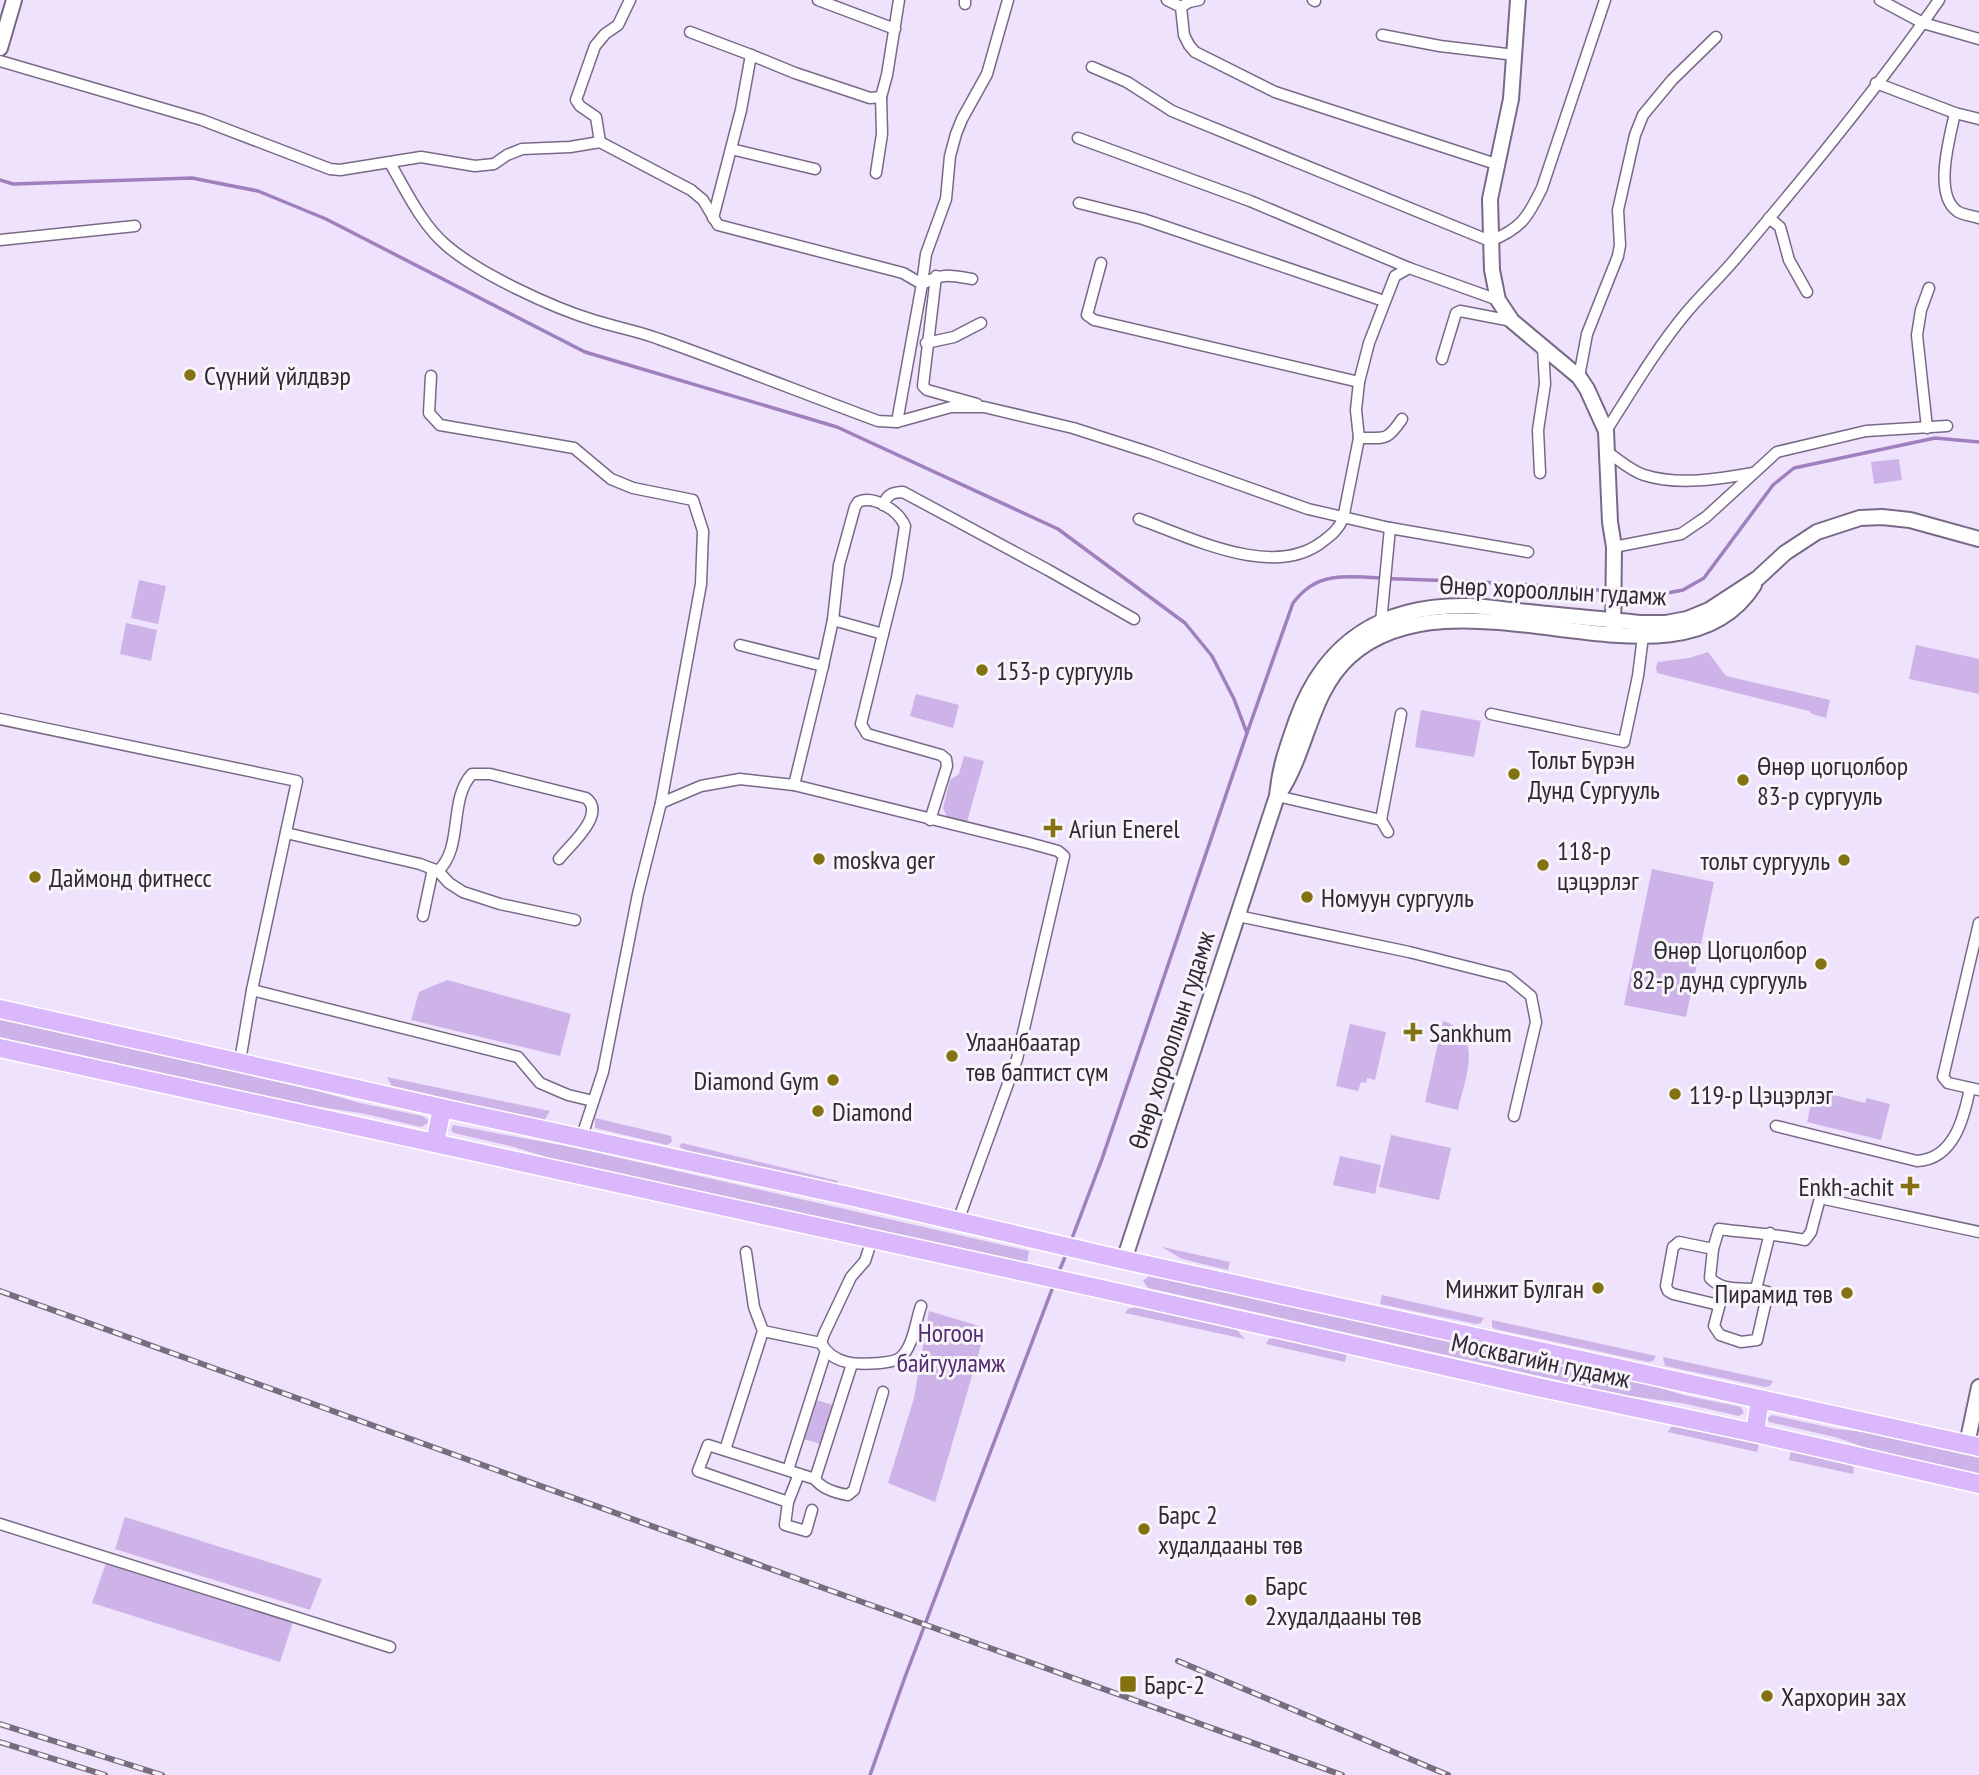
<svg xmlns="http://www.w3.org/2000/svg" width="1979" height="1775" viewBox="0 0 1979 1775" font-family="'PT Sans Narrow',sans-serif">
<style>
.green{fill:#cdb3e7}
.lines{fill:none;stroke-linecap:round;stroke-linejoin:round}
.stream{stroke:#9f80bc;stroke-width:3.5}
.street-casing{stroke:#786a87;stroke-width:13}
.secondary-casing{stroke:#786a87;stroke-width:18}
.highway-casing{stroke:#fff;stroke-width:21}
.street{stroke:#fff;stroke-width:10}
.secondary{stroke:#fff;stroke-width:14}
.highway{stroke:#dab8fb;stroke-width:18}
.rail-casing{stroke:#766e7f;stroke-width:6}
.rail{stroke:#f7f4fa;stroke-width:3.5;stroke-dasharray:10;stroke-linecap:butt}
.poi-dot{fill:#837112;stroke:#f7f4fa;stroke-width:2.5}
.labels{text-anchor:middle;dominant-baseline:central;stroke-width:6;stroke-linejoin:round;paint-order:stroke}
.poi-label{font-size:26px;fill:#2f2935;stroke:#f7f4fa;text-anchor:start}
.street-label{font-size:26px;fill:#2f2935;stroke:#f7f4fa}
.park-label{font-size:26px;fill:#532a73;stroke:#f7f4fa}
</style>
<rect width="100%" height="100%" fill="#efe2fc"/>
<g class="green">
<polygon points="1899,459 1902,480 1874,484 1871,462"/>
<polygon points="139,580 166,586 158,624 131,618"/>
<polygon points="126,623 157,630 151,661 120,654"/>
<polygon points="1916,645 1979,659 1979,694 1909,679"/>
<polygon points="1708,652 1726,676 1830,700 1826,718 1812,714 1809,711 1657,673 1656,667 1658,662 1689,658"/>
<polygon points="916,694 959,705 953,728 910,716"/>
<polygon points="1421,710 1481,721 1474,757 1415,747"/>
<polygon points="964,756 984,761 967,822 947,817 943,808 950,780 959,774"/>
<polygon points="1652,869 1714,882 1686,1017 1624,1005"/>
<polygon points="447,980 571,1014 560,1056 411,1020 419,992"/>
<polygon points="0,1020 10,1020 311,1089 360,1103 422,1116 427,1119 428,1123 421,1127 361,1113 312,1106 2,1038 0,1037"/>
<path d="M1443,1021C1485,1034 1465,1079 1458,1110L1425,1102Z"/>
<polygon points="1350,1024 1386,1032 1375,1080 1367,1078 1366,1083 1361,1082 1358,1091 1336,1086"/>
<polygon points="387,1077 550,1111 544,1121 392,1086"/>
<polygon points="1814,1090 1865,1103 1867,1098 1890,1104 1881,1140 1807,1122"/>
<polygon points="595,1118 671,1136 672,1142 667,1145 595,1128"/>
<polygon points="453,1125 576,1148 1029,1251 1027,1262 565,1163 514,1147 454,1133 451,1130"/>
<polygon points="1391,1135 1451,1148 1439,1200 1379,1187"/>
<polygon points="682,1143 838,1181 837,1187 686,1152 679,1146"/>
<polygon points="1340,1156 1381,1165 1375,1194 1333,1185"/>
<polygon points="1162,1247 1230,1262 1228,1270 1182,1259"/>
<polygon points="1149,1276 1639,1381 1683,1395 1741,1407 1744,1413 1739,1416 1682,1403 1629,1396 1148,1288 1143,1281"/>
<polygon points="1382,1295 1484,1318 1481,1323 1476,1324 1380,1304"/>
<polygon points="1137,1307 1236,1329 1245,1339 1125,1313 1128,1309"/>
<polygon points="929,1311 986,1328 935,1502 888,1483 914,1398"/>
<polygon points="1492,1320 1656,1356 1653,1361 1648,1362 1495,1329 1492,1327"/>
<polygon points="1275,1338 1347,1353 1345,1362 1266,1344 1269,1339"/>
<polygon points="1663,1357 1773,1381 1770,1386 1765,1387 1665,1366"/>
<polygon points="816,1400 833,1405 820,1444 804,1439"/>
<polygon points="1772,1415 1836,1429 1892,1435 1979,1455 1979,1475 1887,1455 1835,1437 1769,1422 1767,1418"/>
<polygon points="1676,1426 1759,1444 1757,1452 1668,1432 1671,1427"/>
<polygon points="1791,1450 1850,1464 1854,1468 1853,1474 1789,1460"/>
<polygon points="125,1517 322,1579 310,1610 115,1549"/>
<polygon points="106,1563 293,1622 280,1662 92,1603"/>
</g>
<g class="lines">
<g class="stream">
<polyline points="0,180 13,184 192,178 258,191 326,219 585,352 837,427 1058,529 1185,623 1212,656 1234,699 1247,733 1102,1159 1071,1241"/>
<polyline points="1618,592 1652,596 1683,590 1704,578 1773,485 1794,468 1935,438 1979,442"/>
<path d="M1247,733L1293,603C1304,589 1315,581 1332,578C1354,574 1380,579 1402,579C1471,581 1540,585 1610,591"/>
<polyline points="1058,1274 1067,1252"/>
<polyline points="870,1775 905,1677 1054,1284"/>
</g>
<defs>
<g id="street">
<polyline points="818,0 895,29"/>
<polyline points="1167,0 1181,7 1184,35 1189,45 1195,52 1275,92 1496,164"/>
<polyline points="1313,0 1315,1"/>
<polyline points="1880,0 1923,23 1979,39"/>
<polyline points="965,4 965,0"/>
<polyline points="1181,7 1189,2 1199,0"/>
<polyline points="690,32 751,55"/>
<polyline points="1382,35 1440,46 1515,55"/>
<polyline points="0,61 202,120 330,169 340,170 421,157 475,166 494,164 507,155 522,149 570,147 600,142 691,190 703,200 718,225 903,273 922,284 897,422"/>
<path d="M1092,67L1127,82L1172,111L1490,241C1521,229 1528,217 1542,188L1605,0"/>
<polyline points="1876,83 1955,113 1979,119"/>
<path d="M1955,113C1950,137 1933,194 1957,211C1962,215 1973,216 1979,218"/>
<polyline points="1078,138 1250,201 1409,268"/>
<polyline points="600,142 596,117 580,106 576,100 595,46 605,34 618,25 630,0"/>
<polyline points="731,149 815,169"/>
<path d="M390,163C406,191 422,225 447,246C480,274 551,307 593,320C615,327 638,331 659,339C733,365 805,394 878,421L897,422L951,407H984L1073,428L1151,453L1308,509L1390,528L1528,552"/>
<polyline points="876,173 882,134 881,97"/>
<polyline points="1079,203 1143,219 1384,301"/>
<polyline points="713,218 741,110 751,55 795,73 870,98 881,97 887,75 899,0"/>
<polyline points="1769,218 1780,227 1789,260 1807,292"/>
<polyline points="0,240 135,226"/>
<polyline points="1101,263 1087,315 1094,320 1359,382"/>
<polyline points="936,276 923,386 927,390 977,404"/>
<path d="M972,279C949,275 942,273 922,284L926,254L946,199L950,156L956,134L962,119L987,74L1008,0"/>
<polyline points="926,343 954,337 981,323"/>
<polyline points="1442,359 1456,313 1460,311 1512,321"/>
<polyline points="431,376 429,413 440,425 574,448 611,479 633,488 693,500 703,531 701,584 661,803 638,894 603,1072 581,1139"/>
<polyline points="1579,377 1587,334 1618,256 1620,245 1618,210 1635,135 1643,115 1672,80 1716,37"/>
<polyline points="1927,428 1917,335 1921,310 1929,288"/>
<path d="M1606,431C1631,392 1656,349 1686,313C1702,294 1720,277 1736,258C1806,175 1877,89 1939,0"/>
<path d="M1359,438C1386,438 1387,441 1402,419"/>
<path d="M1607,452C1618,459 1631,471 1644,475C1678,486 1719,479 1753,473"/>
<polyline points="1540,473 1538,430 1545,384 1543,347"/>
<path d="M883,505C887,495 892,492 903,492L1048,570L1134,619"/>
<path d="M1139,519C1190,537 1273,580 1322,542C1331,535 1338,530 1343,519L1359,438L1356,410L1359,382L1369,343L1395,276L1409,268L1498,300"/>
<polyline points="1614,547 1681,534 1706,517 1777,452 1866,431 1947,426"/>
<path d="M833,620L839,565L855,507L858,502C874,495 898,510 905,526L897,578L883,634"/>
<polyline points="1381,622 1390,528"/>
<polyline points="823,666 833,620 883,634 861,724 867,734 941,755 946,759 947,766 930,820"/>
<polyline points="1491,714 1624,742 1638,676 1643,636"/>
<polyline points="0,719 297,781 252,990 240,1061"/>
<polyline points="794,785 1029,843 1058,851 1064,856 1017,1059 958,1221"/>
<polyline points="1277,796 1381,820 1388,832"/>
<polyline points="661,803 701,786 740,779 794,785 823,666 740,645"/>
<polyline points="1381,820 1401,714"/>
<polyline points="286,833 420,864 438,871 449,883 463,892 500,904 575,920"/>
<path d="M438,871C464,847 448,800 472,774H490L586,798C607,814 570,845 559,859"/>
<polyline points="423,916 433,869"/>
<polyline points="1238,916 1409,952 1508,977 1531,996 1536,1022 1514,1116"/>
<polyline points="1979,923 1943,1077 1948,1083 1979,1090"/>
<polyline points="252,990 518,1057 540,1083 568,1095 593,1101"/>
<path d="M1776,1126L1917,1161C1954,1159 1964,1118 1970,1088"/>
<path d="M1770,1233L1756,1289C1739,1288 1722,1291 1710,1278L1713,1249L1719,1229C1748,1233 1776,1234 1805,1240L1811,1232L1820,1198L1979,1232"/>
<path d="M872,1239L865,1261L851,1277L824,1334L821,1343C833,1365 857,1365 880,1363C886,1362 896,1362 901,1357C913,1347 916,1320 921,1306"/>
<polyline points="1713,1249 1679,1242 1673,1247 1666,1286 1668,1291 1673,1294 1719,1305"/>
<polyline points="746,1252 754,1307 763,1331"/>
<polyline points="1724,1288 1714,1326 1720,1335 1741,1342 1757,1340 1768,1292 1756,1289"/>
<polyline points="725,1450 763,1331 821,1343"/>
<polyline points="788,1470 826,1351"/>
<path d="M815,1479C822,1489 836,1493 848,1495L854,1490L883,1392"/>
<polyline points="788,1502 799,1474"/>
<polyline points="812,1510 806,1531 785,1525 788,1502 698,1471 708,1445 815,1479 852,1364"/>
<polyline points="0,1524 390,1647"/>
</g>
<g id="secondary">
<polyline points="1518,0 1511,99 1490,199 1492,270 1498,300 1512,321 1579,377 1587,389 1606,431 1610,522 1614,547 1613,633"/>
<polyline points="0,48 14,0"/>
<path d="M1280,792C1308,749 1310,692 1350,656C1460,558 1677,707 1754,585"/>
<path d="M1124,1260L1277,796C1280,765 1287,748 1297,719C1326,639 1386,604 1470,606C1490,607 1509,610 1528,612C1566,616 1603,619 1640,623H1666L1687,619L1709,610L1758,578L1785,553L1817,532L1860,518L1882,517L1910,520L1979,539"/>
<polyline points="1967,1444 1979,1387"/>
</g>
<g id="highway">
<polyline points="0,1009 442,1108 853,1197 1124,1260 1979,1447"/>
<polyline points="0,1048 1115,1292 1542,1388 1755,1433 1979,1484"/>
<polyline points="435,1143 442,1108"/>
<polyline points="1755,1433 1760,1399"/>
</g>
</defs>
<use href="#street" class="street-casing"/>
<use href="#secondary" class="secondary-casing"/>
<use href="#highway" class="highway-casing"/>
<use href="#street" class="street"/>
<use href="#secondary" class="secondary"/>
<use href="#highway" class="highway"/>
<defs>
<g id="rail">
<polyline points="0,1291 1342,1775"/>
<polyline points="1178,1661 1448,1775"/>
<polyline points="0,1724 162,1775"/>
<polyline points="0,1742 105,1775"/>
</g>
</defs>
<use href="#rail" class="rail-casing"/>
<use href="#rail" class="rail"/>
</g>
<g class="poi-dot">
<circle cx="190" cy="375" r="7"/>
<circle cx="982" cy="670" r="7"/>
<circle cx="1514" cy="774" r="7"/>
<circle cx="1743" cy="780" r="7"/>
<path d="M1049.5 817.5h7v7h7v7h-7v7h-7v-7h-7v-7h7z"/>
<circle cx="819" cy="859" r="7"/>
<circle cx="1844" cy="860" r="7"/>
<circle cx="1543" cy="865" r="7"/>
<circle cx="35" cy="877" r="7"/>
<circle cx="1307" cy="897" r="7"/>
<circle cx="1821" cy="964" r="7"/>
<path d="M1409.5 1021.5h7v7h7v7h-7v7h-7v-7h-7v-7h7z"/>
<circle cx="952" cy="1056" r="7"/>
<circle cx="833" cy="1080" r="7"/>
<circle cx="1675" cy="1094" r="7"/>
<circle cx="818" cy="1111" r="7"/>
<path d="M1906.5 1175.5h7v7h7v7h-7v7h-7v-7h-7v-7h7z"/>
<circle cx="1598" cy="1288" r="7"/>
<circle cx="1847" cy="1293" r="7"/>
<circle cx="1144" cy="1529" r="7"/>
<circle cx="1251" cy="1600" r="7"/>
<rect x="1119" y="1675" width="18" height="18" rx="3.5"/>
<circle cx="1767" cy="1696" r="7"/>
</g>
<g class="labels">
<g class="poi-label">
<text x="204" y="375">Сүүний үйлдвэр</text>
<text x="996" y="670">153-р сургууль</text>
<text x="1528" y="759">Тольт Бүрэн<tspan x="1528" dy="30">Дунд Сургууль</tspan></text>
<text x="1757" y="765">Өнөр цогцолбор<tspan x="1757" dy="30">83-р сургууль</tspan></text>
<text x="1069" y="828">Ariun Enerel</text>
<text x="1557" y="850">118-р<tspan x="1557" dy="30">цэцэрлэг</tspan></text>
<text x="833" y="859">moskva ger</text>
<text x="1830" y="860" text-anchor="end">тольт сургууль</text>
<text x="49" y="877">Даймонд фитнесс</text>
<text x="1321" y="897">Номуун сургууль</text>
<text x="1807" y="949" text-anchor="end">Өнөр Цогцолбор<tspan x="1807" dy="30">82-р дунд сургууль</tspan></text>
<text x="1429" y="1032">Sankhum</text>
<text x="966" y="1041">Улаанбаатар<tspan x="966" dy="30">төв баптист сүм</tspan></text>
<text x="819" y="1080" text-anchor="end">Diamond Gym</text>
<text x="1689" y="1094">119-р Цэцэрлэг</text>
<text x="832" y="1111">Diamond</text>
<text x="1894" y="1186" text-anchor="end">Enkh-achit</text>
<text x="1584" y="1288" text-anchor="end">Минжит Булган</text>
<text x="1833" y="1293" text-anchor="end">Пирамид төв</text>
<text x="1158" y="1514">Барс 2<tspan x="1158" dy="30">худалдааны төв</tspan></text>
<text x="1265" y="1585">Барс<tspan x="1265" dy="30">2худалдааны төв</tspan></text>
<text x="1144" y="1684">Барс-2</text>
<text x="1781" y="1696">Хархорин зах</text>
</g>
<g class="street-label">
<text transform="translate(1553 590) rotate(3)">Өнөр хорооллын гудамж</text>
<text transform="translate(1171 1040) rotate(-72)">Өнөр хорооллын гудамж</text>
<text transform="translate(1541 1360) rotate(12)">Москвагийн гудамж</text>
</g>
<g class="park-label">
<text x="951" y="1332">Ногоон<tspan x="951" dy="30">байгууламж</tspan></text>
</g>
</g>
</svg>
